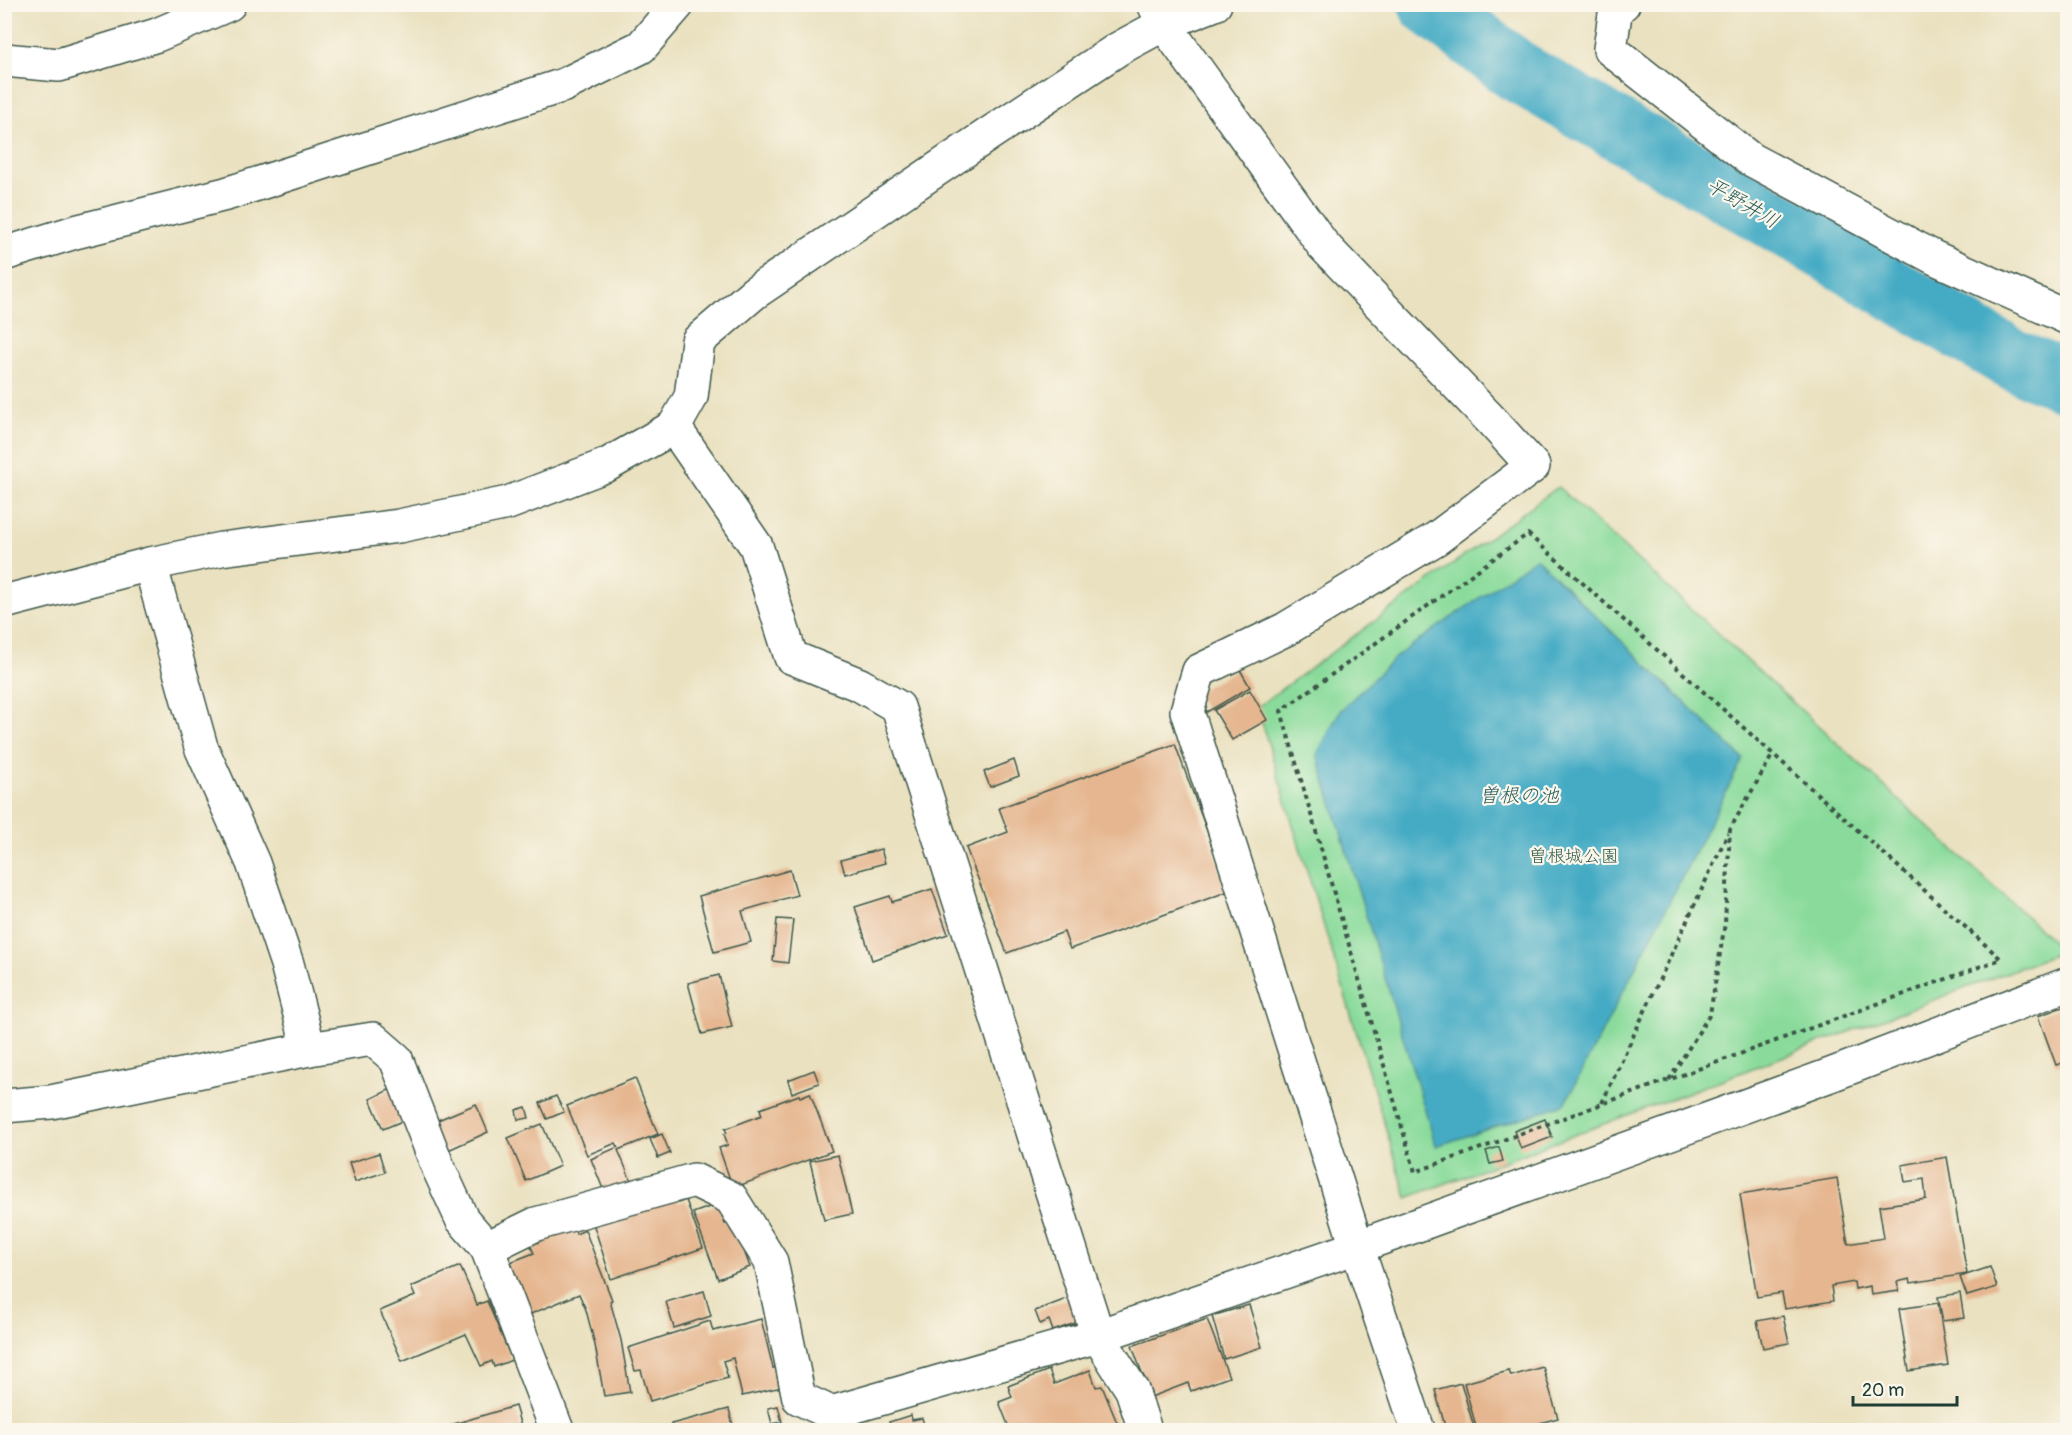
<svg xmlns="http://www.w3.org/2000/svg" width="2072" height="1435" viewBox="0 0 2072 1435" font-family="Pangolin,'Klee One',sans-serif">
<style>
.green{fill:#8adb9b;stroke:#548c68;stroke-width:1.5}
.water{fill:#44abc4;stroke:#32747c;stroke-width:1.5}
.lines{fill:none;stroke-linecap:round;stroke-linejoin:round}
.river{stroke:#44abc4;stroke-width:62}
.building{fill:#e5b68f}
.minor-casing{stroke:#3d5649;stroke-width:36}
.path{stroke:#3d5649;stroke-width:4;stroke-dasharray:4.5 4.5;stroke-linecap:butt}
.minor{stroke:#fff;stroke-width:33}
.labels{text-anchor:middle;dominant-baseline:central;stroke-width:4.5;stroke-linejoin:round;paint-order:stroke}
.park-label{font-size:18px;fill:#345d49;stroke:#fbf7ec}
.water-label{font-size:20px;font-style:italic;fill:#2a5e5f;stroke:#fbf7ec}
</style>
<rect width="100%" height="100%" fill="#fbf7ec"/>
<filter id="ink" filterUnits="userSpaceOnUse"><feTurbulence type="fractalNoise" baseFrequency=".0167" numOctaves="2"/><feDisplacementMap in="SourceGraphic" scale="12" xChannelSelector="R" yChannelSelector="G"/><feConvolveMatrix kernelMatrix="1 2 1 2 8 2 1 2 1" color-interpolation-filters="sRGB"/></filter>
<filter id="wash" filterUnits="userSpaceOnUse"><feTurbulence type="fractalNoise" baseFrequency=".008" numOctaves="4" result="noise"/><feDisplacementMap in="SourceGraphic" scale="24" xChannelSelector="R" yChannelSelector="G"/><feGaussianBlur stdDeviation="1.35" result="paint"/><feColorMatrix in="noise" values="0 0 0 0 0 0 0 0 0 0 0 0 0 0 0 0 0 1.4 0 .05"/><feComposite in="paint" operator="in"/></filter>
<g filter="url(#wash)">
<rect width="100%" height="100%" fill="#eae1c0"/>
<polygon class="green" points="1558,487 2064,951 1407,1198 1257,707"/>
<polygon class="water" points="1536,558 1743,759 1565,1104 1436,1146 1317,754 1340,711 1398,655"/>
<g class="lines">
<polyline class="river" points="1429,4 1518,72 1758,210 2015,361 2068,382"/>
</g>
<g id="blocks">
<g class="building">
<polygon points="1239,668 1250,687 1207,712 1196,693"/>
<polygon points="1250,690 1267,720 1232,740 1214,710"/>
<polygon points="1175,744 1229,891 1070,949 1064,932 1007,953 966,848 1008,832 999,808"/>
<polygon points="1014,760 1019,776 990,787 984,772"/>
<polygon points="881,849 885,863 845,874 841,860"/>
<polygon points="790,870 797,895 742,911 751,942 714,952 699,896"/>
<polygon points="932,889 948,934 872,960 855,907 890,896 892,902"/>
<polygon points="777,919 793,920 788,963 773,961"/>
<polygon points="719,975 732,1027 702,1034 688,983"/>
<polygon points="2068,1005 2068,1061 2056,1065 2038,1016"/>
<polygon points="814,1070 819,1083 792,1093 788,1080"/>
<polygon points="635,1078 658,1134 618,1150 632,1183 605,1194 591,1159 618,1147 616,1143 587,1155 567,1106"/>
<polygon points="393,1088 407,1119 383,1129 370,1099"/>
<polygon points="810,1093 832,1151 733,1188 719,1148 728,1145 724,1134 727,1133 725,1129 762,1115 760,1109 799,1095 800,1097"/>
<polygon points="556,1096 564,1112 547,1119 540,1103"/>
<polygon points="476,1104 488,1132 444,1152 431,1123"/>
<polygon points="526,1107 529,1118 518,1120 516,1110"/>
<polygon points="1545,1119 1552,1137 1521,1149 1514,1131"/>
<polygon points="542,1124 560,1166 526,1181 508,1138"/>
<polygon points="662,1134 670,1153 658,1158 650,1139"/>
<polygon points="1499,1147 1503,1161 1490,1164 1486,1151"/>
<polygon points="379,1153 385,1172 355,1182 349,1163"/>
<polygon points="838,1155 852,1214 824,1220 810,1161"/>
<polygon points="1947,1157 1967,1274 1911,1283 1910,1279 1897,1282 1899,1291 1871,1295 1870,1286 1855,1289 1854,1282 1831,1286 1833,1301 1785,1309 1782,1293 1757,1297 1740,1194 1837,1178 1848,1244 1884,1238 1879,1206 1926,1199 1924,1179 1905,1182 1902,1165"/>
<polygon points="676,1196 678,1203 686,1200 703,1248 611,1279 593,1223"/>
<polygon points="718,1204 725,1224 733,1221 750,1267 718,1279 693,1213"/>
<polygon points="574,1228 576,1234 585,1230 612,1300 610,1301 621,1340 630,1392 604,1396 595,1345 586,1310 579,1294 521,1318 500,1266 534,1253 528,1240"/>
<polygon points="460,1266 477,1305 487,1301 512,1360 494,1367 492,1361 481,1366 466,1334 402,1361 380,1311 415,1296 411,1287"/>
<polygon points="1990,1267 1997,1287 1967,1296 1960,1277"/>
<polygon points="704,1291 711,1316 674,1328 666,1302"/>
<polygon points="1960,1293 1964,1318 1943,1321 1938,1297"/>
<polygon points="1069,1298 1078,1322 1053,1331 1049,1320 1040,1324 1035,1311"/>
<polygon points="1938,1303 1948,1365 1909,1371 1899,1309"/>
<polygon points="1249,1305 1262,1347 1224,1359 1212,1316"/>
<polygon points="1783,1316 1789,1343 1763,1348 1757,1321"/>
<polygon points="761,1319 773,1368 777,1367 782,1387 742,1396 733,1358 723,1361 728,1378 650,1401 641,1370 635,1371 628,1348 710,1321 713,1331"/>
<polygon points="1207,1319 1229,1377 1191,1391 1188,1383 1151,1397 1132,1346"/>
<polygon points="1543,1367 1558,1418 1522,1428 1521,1424 1496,1430 1477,1430 1464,1383 1509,1371 1511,1376"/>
<polygon points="1049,1370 1054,1384 1090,1370 1096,1387 1102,1386 1120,1430 1010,1430 999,1402 1012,1397 1008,1386"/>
<polygon points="1461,1383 1474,1427 1464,1430 1446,1430 1435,1390"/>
<polygon points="515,1406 522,1430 456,1430 454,1424"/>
<polygon points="778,1406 782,1422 772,1424 768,1408"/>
<polygon points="729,1409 734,1430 673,1430 671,1424"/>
<polygon points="911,1415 912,1420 922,1418 926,1430 891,1430 889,1422"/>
</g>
</g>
</g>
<g filter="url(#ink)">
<use href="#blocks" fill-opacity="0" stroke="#3d5649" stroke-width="1.5"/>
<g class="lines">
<defs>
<g id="minor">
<polyline points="1154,4 1164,24 1323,245 1491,420 1533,466 1437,538 1286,629 1199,671 1187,711 1357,1247 1418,1430"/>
<polyline points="1623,4 1616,7 1610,49 1750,159 1935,258 2068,318"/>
<polyline points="4,60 59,65 157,35 229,4"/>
<polyline points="4,254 75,232 226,194 564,85 641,47 678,4"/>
<polyline points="674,427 756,546 791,657 860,685 898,707 1098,1336 1132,1390 1145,1430"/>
<polyline points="150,564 201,747 253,863 287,964 309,1049"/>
<polyline points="4,602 150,564 221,549 399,526 508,503 607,465 674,427 691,397 698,341 754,293 989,134 1118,49 1164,24 1215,4"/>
<polyline points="4,1106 51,1102 309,1049 373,1039 396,1059 438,1167 462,1219 487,1248 557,1430"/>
<polyline points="487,1248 536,1224 694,1180 731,1198 771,1262 799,1398 831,1413 1098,1336 1357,1247 1833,1074 2068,984"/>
</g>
</defs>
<use href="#minor" class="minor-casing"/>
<g class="path">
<polygon points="1528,534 2001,959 1415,1172 1281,711"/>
<polyline points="1669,1080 1710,1014 1725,923 1730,829 1773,754"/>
<polyline points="1602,1103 1728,833"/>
</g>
<use href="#minor" class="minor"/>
</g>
</g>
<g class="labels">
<g class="park-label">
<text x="1574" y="856">曽根城公園</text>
</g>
<g class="water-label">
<text transform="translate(1743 203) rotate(30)">平野井川</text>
<text x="1519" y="795">曽根の池</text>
</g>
</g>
<rect width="2072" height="1435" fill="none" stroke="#fbf7ec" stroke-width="24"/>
<path d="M1853 1396v9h104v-9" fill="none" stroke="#1f3d34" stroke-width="3"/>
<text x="1862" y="1396" font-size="18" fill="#1f3d34" stroke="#fbf7ec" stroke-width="4.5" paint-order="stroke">20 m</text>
</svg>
